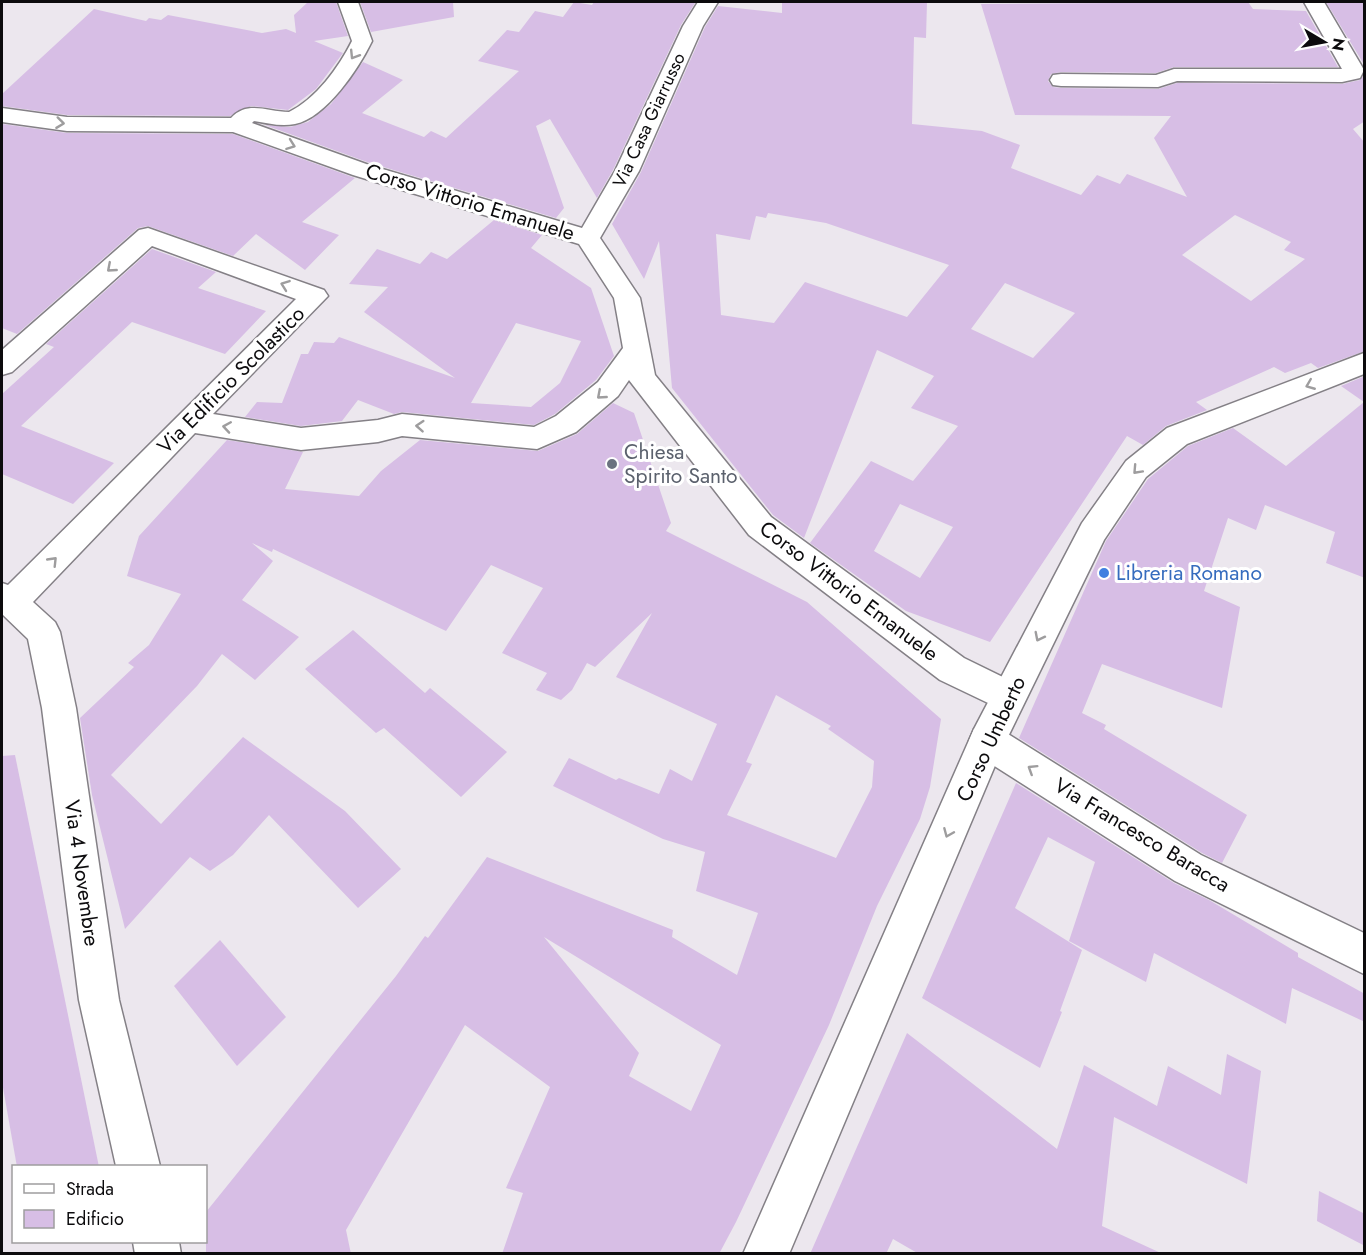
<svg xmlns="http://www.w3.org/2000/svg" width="1366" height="1255" viewBox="0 0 1366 1255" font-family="Jost,sans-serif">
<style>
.building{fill:#d7bee5;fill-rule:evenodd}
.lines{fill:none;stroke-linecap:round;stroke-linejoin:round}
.minor-casing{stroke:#848086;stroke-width:3}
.secondary-casing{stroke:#848086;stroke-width:3}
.minor{fill:#fff;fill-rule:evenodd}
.secondary{fill:#fff;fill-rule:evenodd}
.oneway{stroke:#9e9d9e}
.worship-dot{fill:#6b7280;stroke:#fff;stroke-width:2}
.shop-dot{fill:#3f7fe0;stroke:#fff;stroke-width:2}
.labels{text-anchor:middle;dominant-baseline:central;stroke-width:6;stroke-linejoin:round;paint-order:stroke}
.far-street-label{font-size:18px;fill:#0c0b0d;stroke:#fff}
.street-label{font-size:21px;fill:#0c0b0d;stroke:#fff}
.worship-label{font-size:21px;fill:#5b616d;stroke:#fff;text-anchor:start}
.shop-label{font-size:21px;fill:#366cbe;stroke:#fff;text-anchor:start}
</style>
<rect width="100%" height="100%" fill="#ece7ee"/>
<g class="building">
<polygon points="308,2 336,2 348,36 314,41 343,53 316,89 288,110 251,106 230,116 67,115 2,106 2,94 94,9 146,21 149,18 161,20 168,15 262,33 286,29 296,33 294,15"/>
<polygon points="360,2 453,2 454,17 371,32"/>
<polygon points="574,2 592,5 594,2 695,3 681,25 613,170 597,198 550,119 536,126 564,208 556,218 370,163 265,125 290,127 308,122 331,104 363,62 403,80 362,113 424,137 431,131 446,138 519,71 478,61 507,30 519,32 535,11 563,17"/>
<path d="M782,2H927L926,38L914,37L912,124L982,131L1020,145L1011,168L1081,195L1097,175L1120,184L1127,174L1187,197L1154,138L1171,116L1015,115L981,4L1248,2L1253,9L1306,11L1338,67H1174L1156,73L1061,72L1051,74L1048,81L1053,87L1061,88L1158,89L1177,83L1342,84L1360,80L1365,74V121L1353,129L1365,143V351L1318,368L1311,363L1285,373L1274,367L1196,402L1207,410L1166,426L1143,445L1127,436L990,642L906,611L810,543L871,461L913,481L958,426L911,408L934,376L877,350L804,538L773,515L672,388L659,241L644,279L612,224L641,172L705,27L718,6L782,13ZM768,213L826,223L949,265L907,317L805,282L774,323L721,315L716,234L750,240L756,216L766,218ZM1235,215L1291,242L1284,250L1305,259L1251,301L1182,255ZM1005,283L1075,313L1033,358L971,329ZM900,504L953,527L920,578L874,551Z"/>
<polygon points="1326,2 1365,2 1365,66"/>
<polygon points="2,124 67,133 233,134 355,178 302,222 339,235 305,270 256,234 233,256 148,226 138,228 17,334 2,328"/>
<path d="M494,220L542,235L531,248L591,288L614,356L596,380L555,414L534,425L402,412L394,414L358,400L342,421L301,426L245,417L257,402L282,403L301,354H308L314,342L334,343L339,337L455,378L364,312L388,287L349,284L377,249L420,264L431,252L447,259ZM516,323L581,341L560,383L531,407L471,403Z"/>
<polygon points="152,249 216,272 198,288 266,311 225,354 132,322 21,426 114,463 73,504 2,474 2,394 54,347 46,344"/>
<polygon points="1365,376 1365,578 1326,563 1335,532 1265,505 1256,530 1228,518 1204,591 1240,607 1222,708 1102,664 1082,713 1106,725 1104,729 1247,815 1222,863 1202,853 1019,738 1106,541 1148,479 1188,446 1233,428 1286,466 1364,402 1341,386"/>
<path d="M613,403L634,413L671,523L666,531L807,602L941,719L930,787L920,819L877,906L829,1025L736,1222L719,1254H502L523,1193L506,1188L550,1087L465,1025L346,1230L351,1254H206V1212L396,976L425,936L428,938L487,857L673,930L672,937L737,975L758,913L696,891L705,852L663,839L553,786L569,758L616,780L619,778L659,794L670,769L692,781L717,724L616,677L652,613L595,667L587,663L572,690L561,700L536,690L547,673L502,653L543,588L491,565L446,631L273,549L272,552L252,543L273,561L242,600L299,637L255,680L222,654L197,686L111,775L161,824L243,737L345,811L401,869L358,908L269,815L233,855L210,871L190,857L125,929L92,795L80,718L134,667L128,663L149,645L181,594L127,576L139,536L227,440L303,452L285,489L359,496L381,471L420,440L538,451L577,434ZM776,695L831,726L828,729L874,761L872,787L836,858L727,815L752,764L746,762ZM544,937L721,1045L691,1111L629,1076L639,1053Z"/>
<polygon points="353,630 425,693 430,688 507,752 461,797 384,728 376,733 305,669"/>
<polygon points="15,755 99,1167 17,1167 2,1082 2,756"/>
<polygon points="1016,783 1174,883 1209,900 1298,953 1298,957 1365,994 1365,1022 1292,988 1286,1024 1154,953 1146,982 1069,941 1095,862 1048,837 1015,908 1082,950 1060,1011 1062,1012 1040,1068 922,998"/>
<polygon points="220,940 286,1017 237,1066 174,986"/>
<polygon points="907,1033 1057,1149 1084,1065 1157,1106 1168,1066 1221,1095 1227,1054 1261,1071 1247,1184 1114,1117 1102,1226 1163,1254 919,1254 893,1239 886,1254 810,1254"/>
<polygon points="1319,1191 1365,1214 1365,1246 1317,1221"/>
</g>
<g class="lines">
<defs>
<g id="minor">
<path d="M338,2H358L372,41C359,68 326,118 295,124C281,127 267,123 254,121L252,123L369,165L582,228L615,171L683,26L698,2H718L703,26L639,171L600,238L640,298L655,375L771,517L964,658L1021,686L1026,697L1021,708L1009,713L940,680L749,535L629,380L618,396L576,432L537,449L402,436L378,442L301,450L195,433L33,602L55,622L60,632L76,708L119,1000L160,1166H116L79,1000L42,708L28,639L2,614V583L8,585L296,299L152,246L12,372L2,375V350L139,230L148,228L324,290L328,296L213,414L301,428L378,420L402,414L534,427L556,416L598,382L623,348L614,298L579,244L353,175L233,132L67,131L2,122V108L67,117L231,118C248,100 267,112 289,112C316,99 339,67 352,41Z"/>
<polygon points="1304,2 1324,2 1364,70 1360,78 1342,82 1177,81 1158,87 1061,86 1053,85 1050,80 1053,75 1061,74 1156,75 1174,69 1342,69"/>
<polygon points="987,725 1000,729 1201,855 1364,933 1364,974 1175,881 974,753 969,741 974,729"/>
<polygon points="133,1242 179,1242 181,1254 135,1254"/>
</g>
<polygon id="secondary" points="1364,353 1364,374 1187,444 1146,477 1104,540 1002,749 789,1254 743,1254 974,729 1082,523 1126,461 1167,428"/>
</defs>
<use href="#minor" class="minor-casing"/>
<use href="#secondary" class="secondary-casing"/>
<use href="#minor" class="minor"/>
<use href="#secondary" class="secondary"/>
</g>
<defs><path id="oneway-chevron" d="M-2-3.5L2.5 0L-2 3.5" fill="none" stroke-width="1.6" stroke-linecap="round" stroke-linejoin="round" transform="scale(1.5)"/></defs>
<g class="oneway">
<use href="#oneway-chevron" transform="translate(354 55) rotate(122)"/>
<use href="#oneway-chevron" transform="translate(60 123) rotate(7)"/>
<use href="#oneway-chevron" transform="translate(291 145) rotate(20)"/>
<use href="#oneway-chevron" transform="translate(111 268) rotate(139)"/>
<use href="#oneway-chevron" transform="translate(285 285) rotate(-160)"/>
<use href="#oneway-chevron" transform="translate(1310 385) rotate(158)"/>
<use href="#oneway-chevron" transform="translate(601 395) rotate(139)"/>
<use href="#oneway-chevron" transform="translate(420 426) rotate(-176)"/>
<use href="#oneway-chevron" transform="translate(227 427) rotate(-171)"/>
<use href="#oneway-chevron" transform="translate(1137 470) rotate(133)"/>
<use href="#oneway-chevron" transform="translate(53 561) rotate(-46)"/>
<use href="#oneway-chevron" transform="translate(1039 637) rotate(117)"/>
<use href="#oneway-chevron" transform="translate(1032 769) rotate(-148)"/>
<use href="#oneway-chevron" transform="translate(948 833) rotate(113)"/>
</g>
<circle class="worship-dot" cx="612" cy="464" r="6"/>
<circle class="shop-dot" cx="1104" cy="573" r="6"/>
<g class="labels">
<g class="far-street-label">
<text transform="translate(649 120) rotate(-65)">Via Casa Giarrusso</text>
</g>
<g class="street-label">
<text transform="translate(470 202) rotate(17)">Corso Vittorio Emanuele</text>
<text transform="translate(231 380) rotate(-45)">Via Edificio Scolastico</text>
<text transform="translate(849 591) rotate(37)">Corso Vittorio Emanuele</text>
<text transform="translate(991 739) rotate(-65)">Corso Umberto</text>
<text transform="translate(1142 835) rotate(31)">Via Francesco Baracca</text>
<text transform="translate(82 873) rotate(82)">Via 4 Novembre</text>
</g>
<g class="worship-label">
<text x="624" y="452">Chiesa<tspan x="624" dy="24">Spirito Santo</tspan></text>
</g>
<g class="shop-label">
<text x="1116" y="573">Libreria Romano</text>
</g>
</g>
<rect width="1366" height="1255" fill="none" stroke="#0c0b0d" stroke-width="6"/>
<rect x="12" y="1165" width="195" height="78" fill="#ffffff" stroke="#9e9d9e" stroke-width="1.5"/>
<rect x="24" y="1184" width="30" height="9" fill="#ffffff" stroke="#9e9d9e" stroke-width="1.5"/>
<text x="66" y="1195" font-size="18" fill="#0c0b0d">Strada</text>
<rect x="24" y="1210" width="30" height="18" fill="#d7bee5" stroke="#9e9d9e" stroke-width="1.5"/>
<text x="66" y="1225" font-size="18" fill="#0c0b0d">Edificio</text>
<g transform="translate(1324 42) rotate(100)" stroke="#ffffff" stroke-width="4.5" paint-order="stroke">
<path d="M0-4.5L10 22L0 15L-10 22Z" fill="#0c0b0d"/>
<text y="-9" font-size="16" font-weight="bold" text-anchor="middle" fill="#0c0b0d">N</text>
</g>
</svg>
